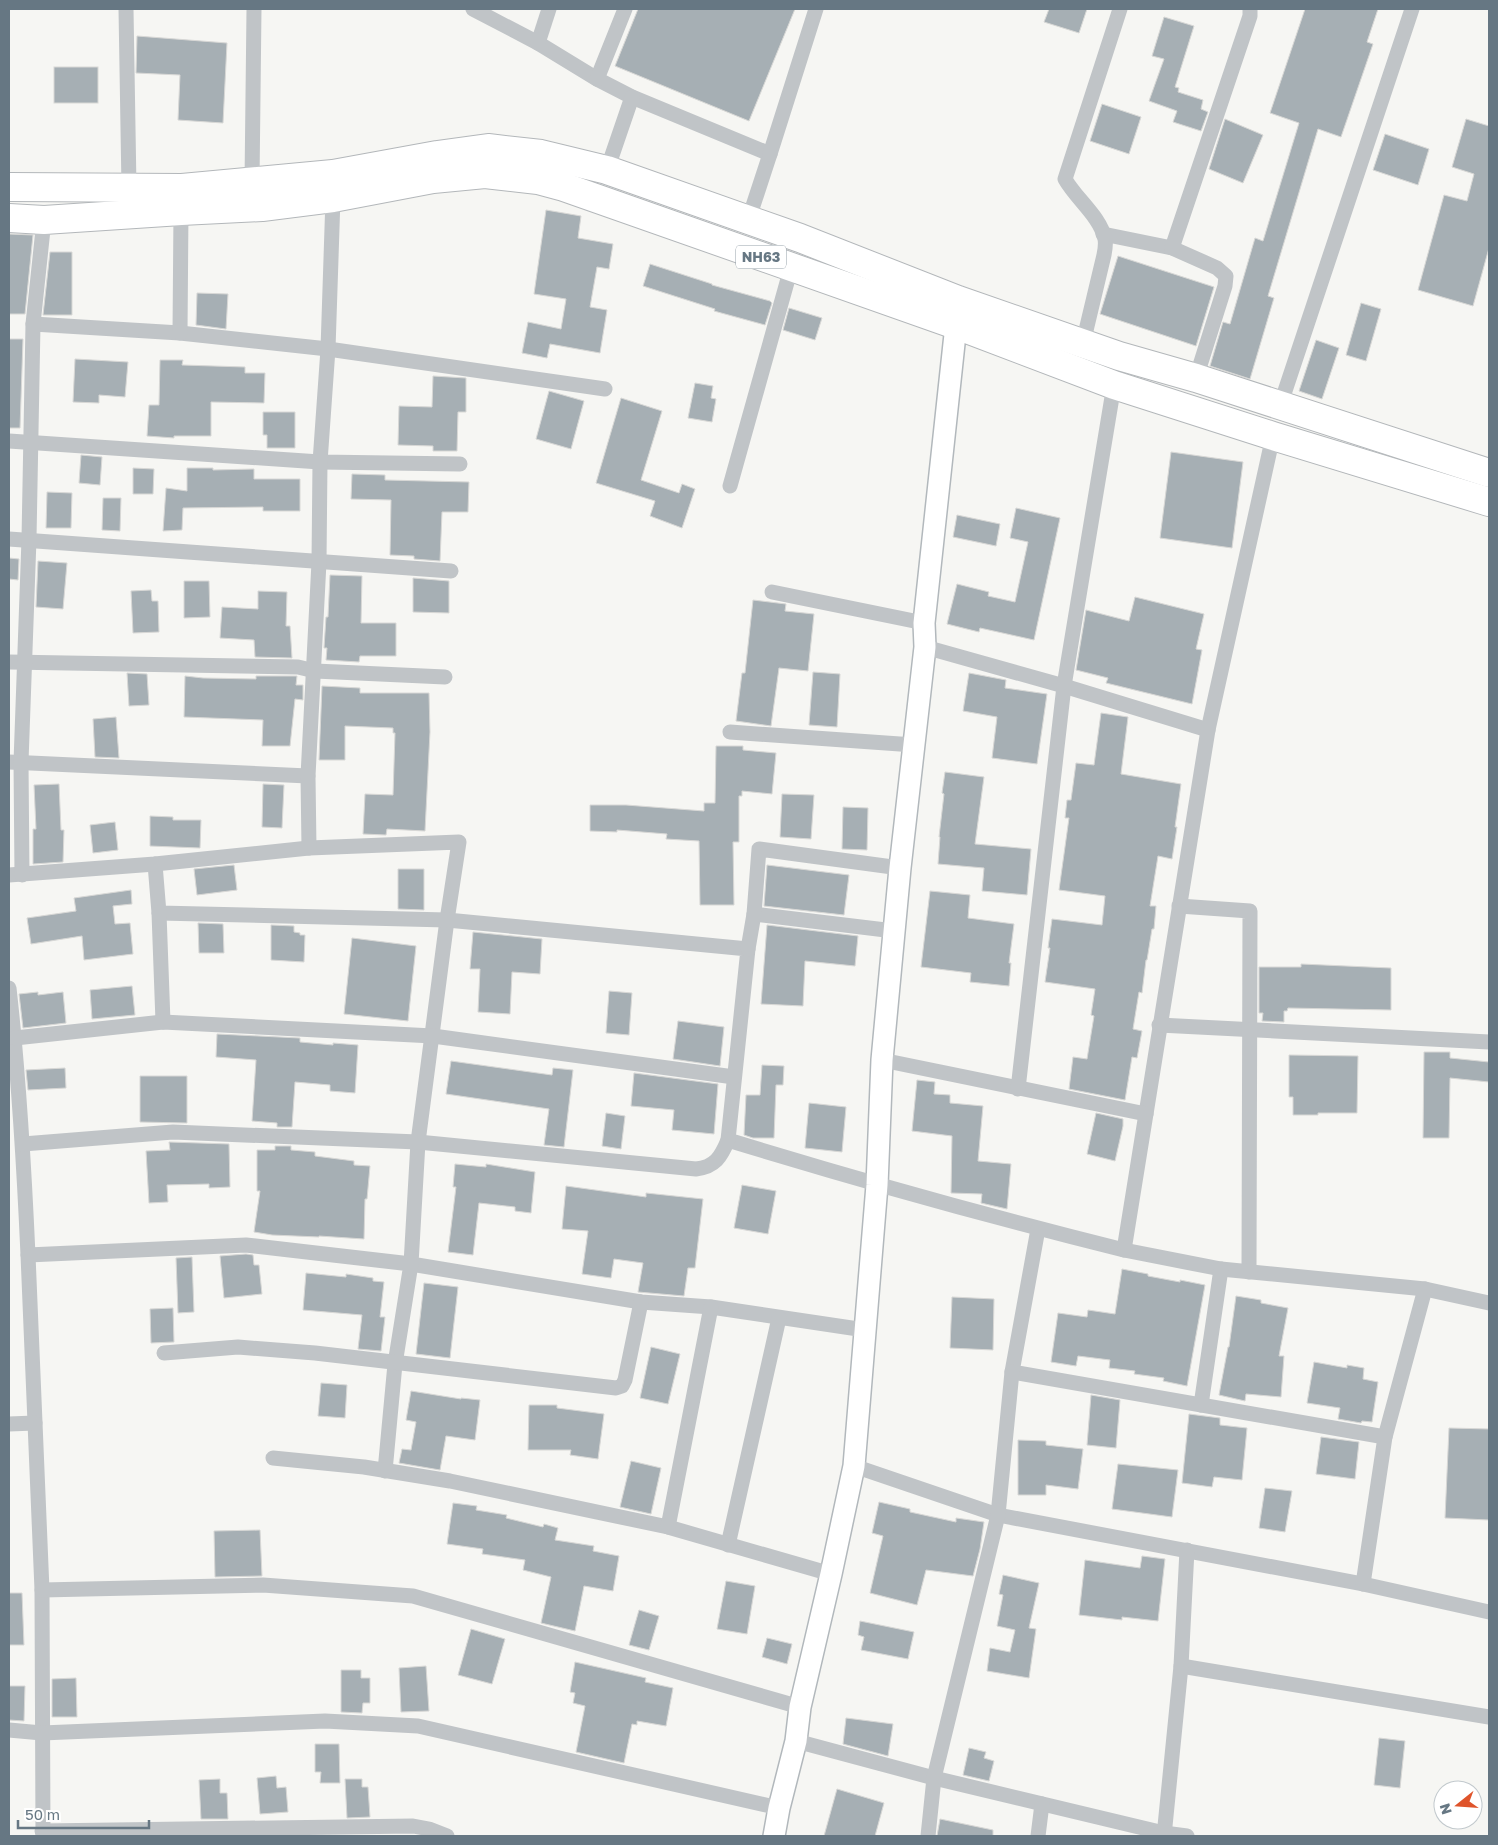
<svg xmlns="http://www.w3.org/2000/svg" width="1498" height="1845" viewBox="0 0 1498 1845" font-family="'Golos Text',sans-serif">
<rect width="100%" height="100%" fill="#f6f6f3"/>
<g fill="#a6afb4" stroke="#d8d8d6">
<polygon points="638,9 795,9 749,121 615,66"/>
<polygon points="1049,9 1087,9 1079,33 1044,22"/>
<polygon points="1305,9 1378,9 1367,42 1373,44 1341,137 1318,129 1268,296 1274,298 1250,379 1210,366 1223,322 1230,324 1255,238 1263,241 1299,123 1270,113"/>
<polygon points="1164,17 1194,26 1175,87 1179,88 1178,92 1203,100 1201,109 1208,112 1201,131 1173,122 1177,111 1149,101 1164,59 1152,56"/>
<polygon points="137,36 227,43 223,123 178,120 180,75 136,73"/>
<rect x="54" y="67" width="44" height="36"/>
<polygon points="1102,104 1141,117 1129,154 1090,141"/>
<polygon points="1225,119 1263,135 1243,183 1209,169"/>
<polygon points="1466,119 1489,126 1489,248 1473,306 1418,290 1444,195 1467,201 1474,174 1452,167"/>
<polygon points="1385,134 1429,149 1418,185 1373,170"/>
<polygon points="546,210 581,216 578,238 613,244 609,269 597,267 590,307 607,310 600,353 550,344 547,358 522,353 528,322 561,329 566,299 534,294"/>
<polygon points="9,234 33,235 25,314 9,314"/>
<polygon points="50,252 72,252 72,315 43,315"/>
<polygon points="1118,256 1214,287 1196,346 1100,314"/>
<polygon points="650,264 712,284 712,285 770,301 772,303 765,325 714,311 715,309 643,286"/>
<polygon points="197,293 228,294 226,329 196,325"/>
<polygon points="1361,303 1381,309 1366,361 1346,355"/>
<polygon points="789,308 822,318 815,340 783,330"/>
<polygon points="9,339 23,339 20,428 9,428"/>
<polygon points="1316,340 1339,348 1322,399 1299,391"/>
<polygon points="75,359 128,362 125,397 99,395 99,403 73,402"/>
<polygon points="160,360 183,360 182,365 245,367 245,373 265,373 264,403 211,402 211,436 174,436 174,438 147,436 149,405 159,405"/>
<polygon points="433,376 466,378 466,412 458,412 457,451 433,451 433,446 398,445 399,406 432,407"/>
<polygon points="695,383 713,386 711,398 716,399 712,422 688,418"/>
<polygon points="549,391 584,401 571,449 536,439"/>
<polygon points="621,398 662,411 641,480 679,493 682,484 695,489 682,528 650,516 655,501 596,483"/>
<polygon points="263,412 295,412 295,448 267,448 267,435 263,435"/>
<polygon points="1171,452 1243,462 1232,548 1160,538"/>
<polygon points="81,455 102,457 100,485 79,483"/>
<polygon points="133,468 154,469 153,494 133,494"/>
<polygon points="187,468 213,468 213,470 254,469 254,479 300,479 300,511 263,511 263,507 183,508 182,530 163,531 166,488 187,491"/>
<polygon points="352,474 385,475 385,480 469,482 468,512 442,512 440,561 414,559 414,556 390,555 391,500 351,499"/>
<polygon points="47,492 72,493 71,528 46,528"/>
<polygon points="103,498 121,498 120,531 102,530"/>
<polygon points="1016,508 1060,518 1034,640 980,628 979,632 947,624 957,584 989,592 988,596 1015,602 1028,542 1010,538"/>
<polygon points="957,515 1000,524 996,546 953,537"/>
<polygon points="9,558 19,559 18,580 9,579"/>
<polygon points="38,561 67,563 63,609 36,607"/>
<polygon points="330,575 362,576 361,623 396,623 396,656 360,656 359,662 326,660 327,648 324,648 326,617 328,617"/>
<polygon points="413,578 449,581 449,613 413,612"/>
<polygon points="184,581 209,581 210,617 184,618"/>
<polygon points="151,590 152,601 158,601 159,632 133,633 131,591"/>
<polygon points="258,591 287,592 286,626 290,626 292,658 255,657 254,640 220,638 222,607 258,609"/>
<polygon points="1135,597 1204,614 1196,649 1202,650 1192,704 1106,683 1108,678 1076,670 1086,610 1129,621"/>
<polygon points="753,600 786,604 785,611 814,614 808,671 779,668 771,726 736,721 742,673 745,673"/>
<polygon points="813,672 840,674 837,727 809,725"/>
<polygon points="127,673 147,674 149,705 129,706"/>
<polygon points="969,673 1006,680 1005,688 1047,694 1037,764 992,758 997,717 963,711"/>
<polygon points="185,676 203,678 256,679 256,676 297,676 296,685 303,685 303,700 295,699 290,746 262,746 263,720 184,717"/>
<polygon points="322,686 360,688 360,693 429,693 430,732 425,831 387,829 386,835 363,834 365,794 393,795 395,733 393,733 393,728 345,726 345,760 319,760"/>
<polygon points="1101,713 1128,717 1121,774 1181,784 1175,827 1177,827 1172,859 1158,856 1150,906 1156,906 1154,929 1152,929 1147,960 1146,960 1142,993 1139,992 1133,1029 1142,1031 1137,1058 1132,1057 1125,1100 1069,1089 1073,1057 1087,1059 1094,1016 1091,1015 1095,989 1045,982 1050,948 1048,948 1052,919 1102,925 1105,896 1059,890 1069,818 1065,818 1067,800 1071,800 1076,763 1094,765"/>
<polygon points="116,717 119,758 95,757 93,719"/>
<polygon points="716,746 743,746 743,750 776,753 772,794 742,791 742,796 739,796 739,842 733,842 734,905 700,905 699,841 666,839 667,834 617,830 617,832 590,831 590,805 626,805 704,811 704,803 715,803"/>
<polygon points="945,772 984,777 975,844 1031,849 1027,895 982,891 984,868 938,864 940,837 939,837 944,794 942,793"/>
<polygon points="59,784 61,830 64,830 63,862 33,864 33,829 36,829 34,785"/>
<polygon points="263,784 284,785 282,828 262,827"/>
<polygon points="782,794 814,795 811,839 780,837"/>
<polygon points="843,807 868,808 867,850 842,849"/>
<polygon points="150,816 173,817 173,820 201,820 200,848 150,846"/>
<polygon points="115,822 118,850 93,853 90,825"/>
<polygon points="234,865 237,890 197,895 194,869"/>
<polygon points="767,865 849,875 844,915 764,906"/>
<polygon points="398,869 424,869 424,910 398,909"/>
<polygon points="131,890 132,904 113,906 115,924 130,923 133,954 84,960 82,936 31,944 27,918 76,911 74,898"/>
<polygon points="930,891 970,895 968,918 1014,924 1009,963 1011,963 1009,986 970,982 971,973 921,967"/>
<polygon points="198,923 223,924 224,953 199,953"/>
<polygon points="271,925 294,926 294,932 300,933 300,935 305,935 304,962 271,960"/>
<polygon points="767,925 858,936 855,966 805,961 803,1006 761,1004"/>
<polygon points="473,932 542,939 540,974 512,972 510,1014 478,1012 480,969 470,969"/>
<polygon points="352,938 416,946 408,1021 344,1014"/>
<polygon points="1301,964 1391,968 1391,1010 1288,1008 1287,1011 1284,1011 1284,1022 1262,1021 1263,1013 1259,1013 1259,967 1301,967"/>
<polygon points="132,986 135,1015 92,1019 90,990"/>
<polygon points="609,991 632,993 629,1035 606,1033"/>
<polygon points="38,992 38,995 63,992 66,1023 23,1028 19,994"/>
<polygon points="678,1021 724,1027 720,1066 673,1059"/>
<polygon points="217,1034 300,1038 300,1042 333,1045 333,1043 358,1045 355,1093 330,1091 330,1085 295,1082 292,1127 277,1127 277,1123 252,1121 256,1060 216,1057"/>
<polygon points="1424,1052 1450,1052 1450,1058 1489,1062 1489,1082 1450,1078 1449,1138 1423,1138"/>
<polygon points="1289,1055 1358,1056 1357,1113 1318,1113 1318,1115 1293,1115 1293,1097 1289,1097"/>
<polygon points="451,1061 552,1075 553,1068 573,1070 564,1147 544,1145 549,1109 446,1094"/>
<polygon points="762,1065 784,1066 783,1085 776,1085 774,1138 753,1138 744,1135 746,1095 760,1095"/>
<polygon points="65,1068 66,1088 28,1090 26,1070"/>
<polygon points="634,1073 718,1084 714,1134 672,1130 674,1110 631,1106"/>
<polygon points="140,1076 187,1076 187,1123 140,1122"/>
<polygon points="917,1080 935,1082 934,1094 950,1095 950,1103 983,1106 978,1161 1011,1164 1007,1209 981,1203 982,1194 951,1193 952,1136 912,1131"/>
<polygon points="809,1103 846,1107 842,1152 805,1148"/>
<polygon points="606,1113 625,1116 621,1149 602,1146"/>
<polygon points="1096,1113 1123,1119 1123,1126 1115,1161 1087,1154"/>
<polygon points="169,1142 229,1144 230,1187 209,1188 209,1184 167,1185 168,1202 149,1203 146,1151 170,1150"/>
<polygon points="275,1146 291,1146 291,1150 315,1152 315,1156 354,1161 354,1165 370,1166 367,1199 365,1199 364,1239 319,1236 319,1237 272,1235 254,1232 260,1191 257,1191 257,1150 275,1150"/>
<polygon points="455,1164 486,1167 486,1164 535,1172 531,1213 515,1211 515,1207 479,1203 473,1255 448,1252 456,1187 453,1187"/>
<polygon points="742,1185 776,1191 768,1234 734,1228"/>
<polygon points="566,1186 646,1197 646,1193 703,1199 695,1268 688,1268 684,1296 638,1292 643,1263 614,1259 611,1278 582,1274 588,1231 562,1229"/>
<polygon points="246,1254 253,1255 254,1265 259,1265 262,1294 224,1298 220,1256"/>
<polygon points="192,1257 194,1312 178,1313 176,1258"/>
<polygon points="1122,1269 1148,1274 1148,1276 1180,1282 1180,1280 1205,1285 1187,1386 1163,1381 1164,1378 1134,1374 1135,1371 1109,1368 1110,1360 1078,1356 1076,1366 1051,1362 1058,1313 1087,1317 1088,1310 1115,1314"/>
<polygon points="306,1273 346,1277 346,1274 373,1278 373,1281 384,1282 380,1317 385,1317 381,1351 358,1349 362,1315 303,1310"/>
<polygon points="424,1283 458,1287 450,1358 416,1354"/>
<polygon points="1236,1296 1261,1300 1261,1303 1288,1308 1279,1356 1284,1356 1281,1397 1246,1394 1245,1401 1219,1395 1228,1347 1229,1347"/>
<polygon points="952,1297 994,1299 993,1350 950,1348"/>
<polygon points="173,1308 174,1342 151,1343 150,1309"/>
<polygon points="651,1347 680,1354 668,1404 640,1398"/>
<polygon points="1314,1362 1347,1368 1347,1365 1364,1368 1363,1379 1378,1382 1372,1422 1362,1421 1361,1423 1338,1419 1340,1408 1307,1403"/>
<polygon points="321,1383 347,1385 345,1418 318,1416"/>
<polygon points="411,1391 461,1399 461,1398 480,1400 475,1440 446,1436 440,1470 399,1463 402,1449 411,1450 416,1422 406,1420"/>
<polygon points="1091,1395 1120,1400 1116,1448 1087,1445"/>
<polygon points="529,1405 557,1405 557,1408 604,1414 598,1459 570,1455 571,1450 528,1450"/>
<polygon points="1189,1414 1220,1418 1220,1425 1247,1428 1242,1480 1214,1477 1212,1487 1182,1483"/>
<polygon points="1449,1428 1489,1429 1489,1520 1445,1518"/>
<polygon points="1321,1437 1359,1442 1355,1479 1316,1474"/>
<polygon points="1018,1440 1046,1441 1046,1445 1083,1449 1078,1489 1046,1485 1046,1495 1018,1495"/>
<polygon points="631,1461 661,1468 651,1514 620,1507"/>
<polygon points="1118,1464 1178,1470 1172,1517 1112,1509"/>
<polygon points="1265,1488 1292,1491 1285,1532 1259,1528"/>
<polygon points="879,1502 910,1509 910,1512 956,1522 956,1518 984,1522 980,1549 973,1576 926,1570 917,1605 870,1593 883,1536 872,1533"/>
<polygon points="453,1503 477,1506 476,1510 507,1515 506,1518 543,1527 544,1524 558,1528 555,1540 594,1546 593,1551 619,1556 613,1591 584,1586 575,1631 541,1623 551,1577 523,1570 525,1560 482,1554 483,1549 447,1544"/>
<polygon points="260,1530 262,1576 215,1577 214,1531"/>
<polygon points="1142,1556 1165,1559 1158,1621 1122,1617 1122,1620 1079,1615 1085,1560 1140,1568"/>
<polygon points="1003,1575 1039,1583 1029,1628 1036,1629 1029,1678 987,1671 990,1648 1010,1652 1015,1630 997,1626 1003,1595 999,1594"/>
<polygon points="726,1581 755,1586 747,1634 717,1629"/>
<polygon points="9,1593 22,1593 24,1645 9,1645"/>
<polygon points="639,1610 659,1616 649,1650 629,1645"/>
<polygon points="860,1621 914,1632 908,1659 861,1650 864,1637 858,1635"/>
<polygon points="471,1629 505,1639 492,1684 458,1675"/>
<polygon points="767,1638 792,1644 787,1664 762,1657"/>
<polygon points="575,1662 646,1678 645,1682 673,1688 666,1726 637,1721 637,1725 632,1724 624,1763 576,1752 585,1706 573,1703 575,1693 570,1692"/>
<polygon points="426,1666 429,1711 401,1712 399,1668"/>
<polygon points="341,1670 361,1670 361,1678 370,1678 370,1703 363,1703 362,1713 341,1712"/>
<polygon points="76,1678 77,1717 52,1717 52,1679"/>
<polygon points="9,1686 25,1686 24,1721 9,1720"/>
<polygon points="846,1718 893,1724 888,1756 843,1744"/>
<polygon points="1379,1738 1405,1741 1400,1788 1374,1785"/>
<polygon points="315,1744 339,1744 340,1783 320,1783 321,1772 315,1772"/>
<polygon points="969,1748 986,1752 984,1758 994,1761 989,1781 963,1775"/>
<polygon points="276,1776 277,1788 286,1787 288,1812 260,1814 257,1778"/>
<polygon points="220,1779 220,1793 227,1793 228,1819 201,1819 199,1780"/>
<polygon points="345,1779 362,1779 362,1787 368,1787 370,1817 347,1818"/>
<polygon points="837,1789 884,1803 875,1836 824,1836"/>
<polygon points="940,1819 993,1830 993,1836 937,1836"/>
</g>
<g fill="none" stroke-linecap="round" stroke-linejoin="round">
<defs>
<polyline id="secondary" points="774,1836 779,1808 796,1741 800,1707 831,1574 854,1466 877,1185 882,1060 900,868 925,647 924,623 956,325"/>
<g id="highway">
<polyline points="9,187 182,188 333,174 437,155 488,148 541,154 607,170 800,238 958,300 1119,356 1196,378 1489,473"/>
<polyline points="9,218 44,220 181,211 262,207 333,198 433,179 485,174 538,180 564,187 956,325 1114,385 1273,436 1489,502"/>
</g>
</defs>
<use href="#secondary" stroke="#b2b8bc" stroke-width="24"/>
<use href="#highway" stroke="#b3b7ba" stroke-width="30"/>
<g stroke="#c0c4c7" stroke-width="15">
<polyline points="126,9 129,188"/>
<polyline points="473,9 538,43 597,79 632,97 770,154 748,221"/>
<polyline points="538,43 549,9"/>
<polyline points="597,79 625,9"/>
<polyline points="770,154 816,9"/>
<polyline points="607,170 632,97"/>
<polyline points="252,182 254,9"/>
<polyline points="1103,234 1172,248 1217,268 1226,276 1225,286 1196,378"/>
<polyline points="1172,248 1250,16 1250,9"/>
<polyline points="33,324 180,333 328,349 605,389"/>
<polyline points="180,333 181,211"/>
<path d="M1083,343L1104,255C1105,250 1106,244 1105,239C1100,216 1076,199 1065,179L1120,9"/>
<polyline points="1280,406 1412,9"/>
<polyline points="9,441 320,462 460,464"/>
<polyline points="730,486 791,268"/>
<polyline points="9,539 451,571"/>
<polyline points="772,592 924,623"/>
<polyline points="925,647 1064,686 1208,730"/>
<polyline points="9,662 298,667 315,671 445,677"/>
<polyline points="730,732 914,745"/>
<polyline points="9,762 308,776"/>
<polyline points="309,848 459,842 447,920 418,1142 411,1264 641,1302 711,1307 865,1330"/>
<path d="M155,864L159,913L447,920L748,949L728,1140C859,1180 991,1217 1124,1250L1208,730L1273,436"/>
<polyline points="9,875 155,864 309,848 308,776 319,562 320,462 328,349 333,198"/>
<polyline points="22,875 21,762 29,539 33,324 44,220"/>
<polyline points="1179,906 1250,911 1249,1272"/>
<polyline points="159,913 163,1022"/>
<polyline points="754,914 894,931"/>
<polyline points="748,949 754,914 759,849 900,868"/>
<path d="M9,988C19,1077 24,1166 28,1255L246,1245L411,1264L395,1364L385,1471"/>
<polyline points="1159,1025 1489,1042"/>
<polyline points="15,1038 163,1022 433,1036 734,1077"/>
<polyline points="882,1060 1146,1114"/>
<polyline points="1018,1089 1064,686 1114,385"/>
<path d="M23,1144L173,1132L418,1142L696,1169C715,1167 721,1157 728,1140"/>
<polyline points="1038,1229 1012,1372 1385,1437"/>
<polyline points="1124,1250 1221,1269 1425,1289 1489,1303"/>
<polyline points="28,1255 42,1590 43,1836"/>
<polyline points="164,1353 238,1347 315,1353 616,1388 622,1386 625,1380 641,1302"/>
<polyline points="1201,1405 1221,1269"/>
<polyline points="9,1424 35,1423"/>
<polyline points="273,1458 364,1467 450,1481 668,1527 831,1574"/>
<polyline points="854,1466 998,1515 1363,1584 1489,1612"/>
<polyline points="668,1527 711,1307"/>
<polyline points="728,1545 779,1318"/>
<polyline points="1363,1584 1385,1437 1425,1289"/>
<polyline points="42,1590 263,1585 413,1596 800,1707"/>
<polyline points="1181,1666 1489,1717"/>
<polyline points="9,1730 42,1733 325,1721 418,1726 779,1808"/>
<polyline points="796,1741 934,1778 1164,1833 1187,1836"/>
<polyline points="42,1831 413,1826 429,1829 447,1836"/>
<polyline points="928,1836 934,1778 998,1515 1012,1372"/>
<polyline points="1038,1836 1042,1804"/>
<polyline points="1164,1836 1181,1666 1187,1550"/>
</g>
<use href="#secondary" stroke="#fff" stroke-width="21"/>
<use href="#highway" stroke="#fff" stroke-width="28"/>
</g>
<g text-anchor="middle" stroke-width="5" stroke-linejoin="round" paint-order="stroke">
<rect fill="#fff" stroke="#94a0a8" stroke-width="1" x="736" y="245.5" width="50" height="23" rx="4"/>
<g font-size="14" font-weight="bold" fill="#667783">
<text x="761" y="262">NH63</text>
</g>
</g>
<rect width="1498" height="1845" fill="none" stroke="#667783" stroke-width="20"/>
<g transform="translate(1458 1805) rotate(253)"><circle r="24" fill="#ffffff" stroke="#c2c9cd"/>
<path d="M0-4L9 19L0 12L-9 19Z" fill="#df542b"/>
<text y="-8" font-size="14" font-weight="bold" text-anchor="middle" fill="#667783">N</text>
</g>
<path d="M18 1820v8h131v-8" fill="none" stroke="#667783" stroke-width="2.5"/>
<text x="25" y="1820" font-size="15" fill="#667783" stroke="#ffffff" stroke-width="4" paint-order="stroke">50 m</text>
</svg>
